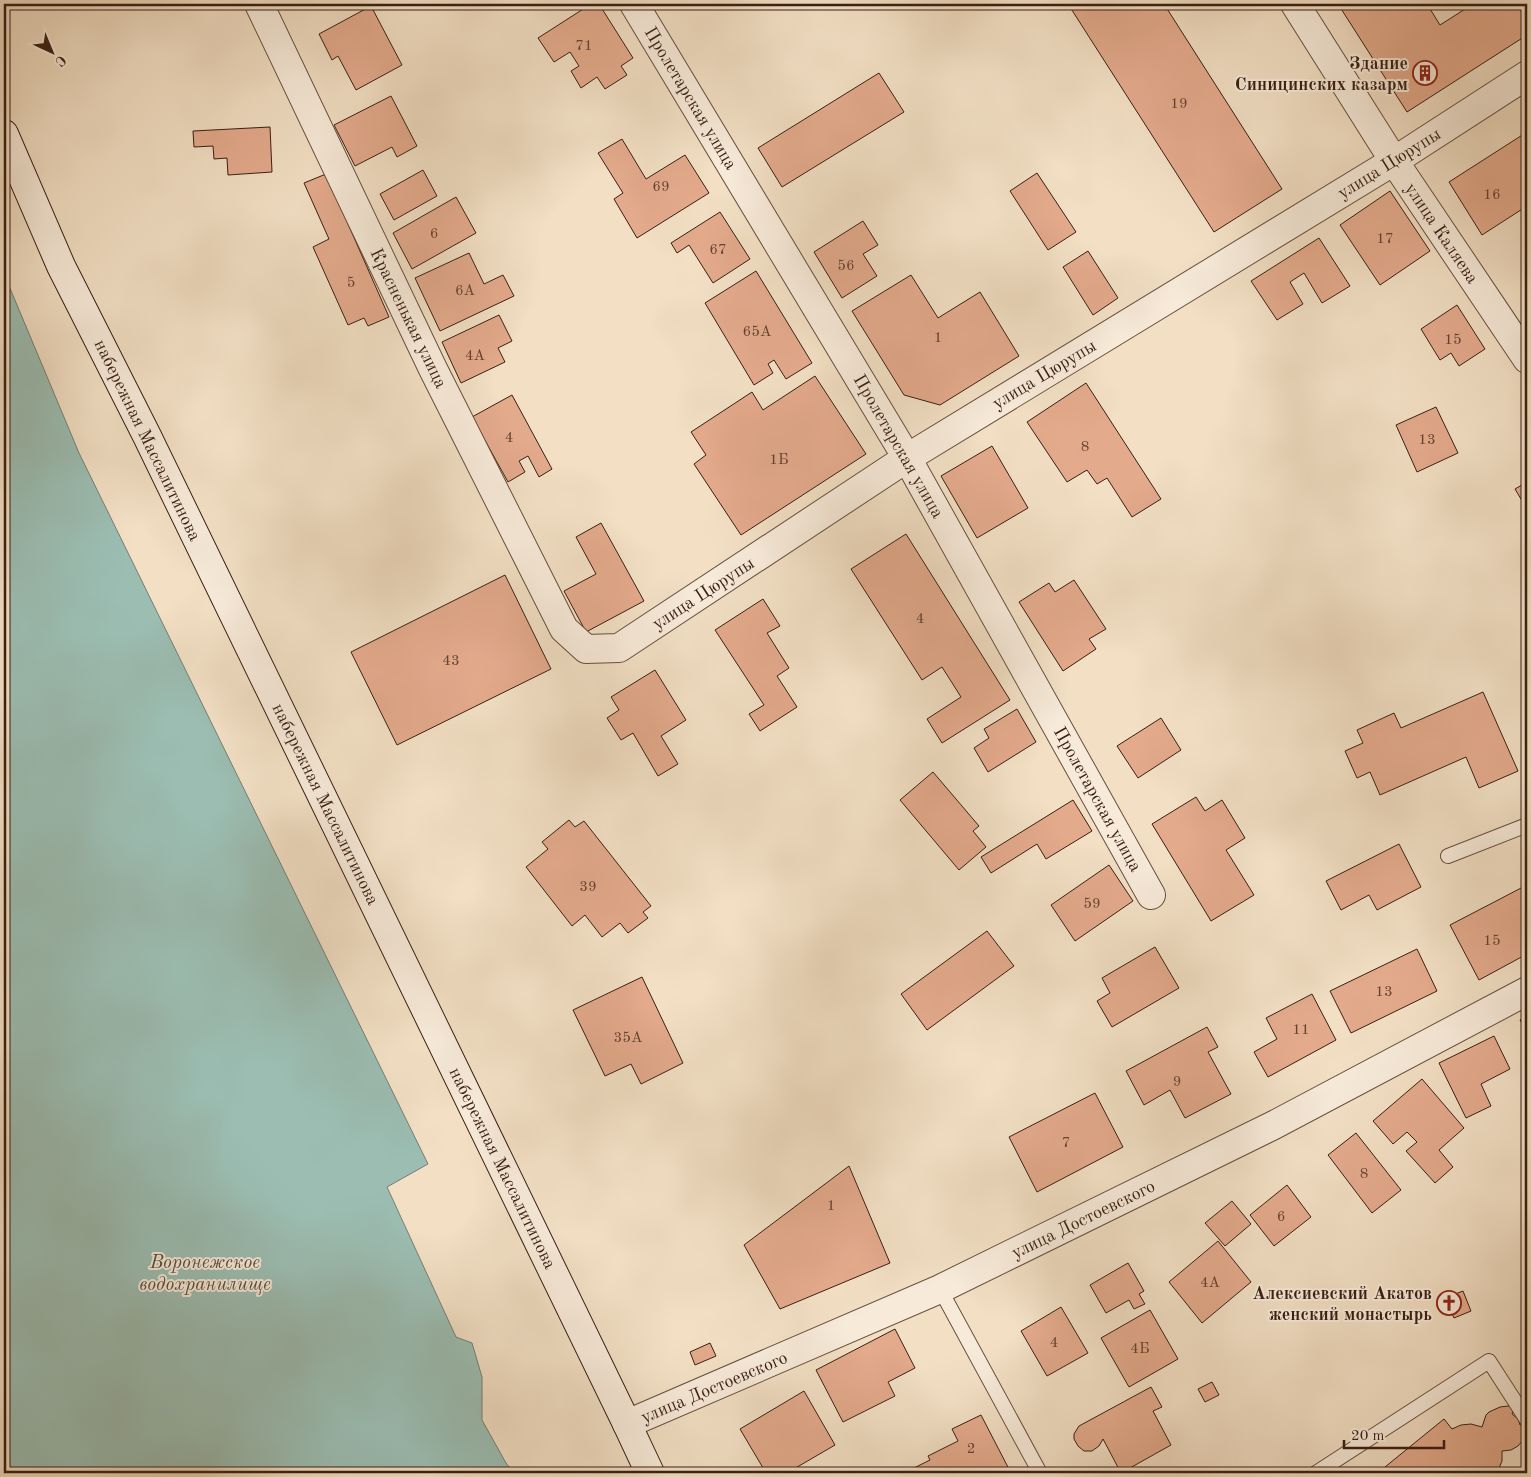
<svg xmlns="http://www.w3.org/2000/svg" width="1531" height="1477" viewBox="0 0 1531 1477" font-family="'Old Standard TT',serif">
<rect width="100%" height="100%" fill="#f2dfc4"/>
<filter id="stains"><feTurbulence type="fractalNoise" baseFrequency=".004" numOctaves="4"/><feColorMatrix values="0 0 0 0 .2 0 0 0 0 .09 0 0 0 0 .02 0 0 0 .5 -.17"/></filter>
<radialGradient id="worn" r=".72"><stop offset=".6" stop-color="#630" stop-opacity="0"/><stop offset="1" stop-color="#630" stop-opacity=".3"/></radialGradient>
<polygon fill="#9bbdb2" stroke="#747e72" points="4,274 79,453 428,1164 387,1187 456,1337 472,1343 482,1377 482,1420 506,1463 514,1473 4,1473"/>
<g fill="#e3aa8c" stroke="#391f13">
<polygon points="591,4 599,4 633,58 621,66 627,75 605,89 597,77 581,88 571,71 579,66 570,52 554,62 538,38"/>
<polygon points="1068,4 1164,4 1282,189 1214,232"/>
<polygon points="1338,4 1427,4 1440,25 1473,4 1527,4 1527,35 1407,112"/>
<polygon points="371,6 402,65 356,90 338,56 332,60 319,34"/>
<polygon points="879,73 904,112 782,187 758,148"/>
<polygon points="391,96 417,146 397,157 392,147 355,166 334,125"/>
<polygon points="270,127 272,172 228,175 227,158 214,159 213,146 194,147 193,131"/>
<polygon points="1527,132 1527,206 1482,235 1449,182"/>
<polygon points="622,139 646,179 685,155 709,193 637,238 614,199 623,193 598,153"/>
<polygon points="423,170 437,196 394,220 380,194"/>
<polygon points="1037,173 1076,232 1048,250 1010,191"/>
<polygon points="326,174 389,317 368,326 364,318 348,325 313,247 329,239 304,183"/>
<polygon points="1390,191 1430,251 1380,285 1340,225"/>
<polygon points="456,197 476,233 412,269 393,233"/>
<polygon points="720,212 750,259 713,283 689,245 677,253 671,243"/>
<polygon points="863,221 878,245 863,254 877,276 842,298 814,252"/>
<polygon points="1319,238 1350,286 1322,303 1304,273 1290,282 1303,304 1277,320 1251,281"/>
<polygon points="1088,251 1118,298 1093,315 1063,267"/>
<polygon points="469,253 484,284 503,275 514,296 440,331 415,278"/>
<polygon points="756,271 812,363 786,379 774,360 768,364 773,373 754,385 705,303"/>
<polygon points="911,275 938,318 980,292 1019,356 940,405 904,395 852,311"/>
<polygon points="1457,305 1485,349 1459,366 1451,353 1440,360 1421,329"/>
<polygon points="499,315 512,341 498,348 505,362 461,383 442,342"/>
<polygon points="815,376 866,454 741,535 694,464 706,455 691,432 752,392 763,410"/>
<polygon points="1086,383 1161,499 1132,517 1107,478 1097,484 1087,470 1067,482 1027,422"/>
<polygon points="512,395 552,469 539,477 528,456 519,461 525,472 508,482 472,417"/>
<polygon points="1436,407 1458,453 1417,472 1396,425"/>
<polygon points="992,446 1028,508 977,538 941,476"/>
<polygon points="1527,482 1527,509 1515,489"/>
<polygon points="601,523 644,601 586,632 564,591 596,574 576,537"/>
<polygon points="906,534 1010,700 942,743 927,719 961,697 942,667 922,680 851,569"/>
<polygon points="505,575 551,669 397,745 351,652"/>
<polygon points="1074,580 1106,629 1089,639 1096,649 1063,671 1019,602 1049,583 1055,592"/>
<polygon points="763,599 780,626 767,633 789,668 777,676 797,707 760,731 749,714 764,705 715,630"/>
<polygon points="655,670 686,720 661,736 678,764 658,776 633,733 621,740 607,718 619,710 611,697"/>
<polygon points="1483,692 1518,771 1479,788 1466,757 1380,795 1370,772 1357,778 1345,751 1363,743 1357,730 1394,713 1401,728"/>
<polygon points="1017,709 1036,742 988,772 974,748 989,738 984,729"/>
<polygon points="1161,718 1181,750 1138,778 1117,746"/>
<polygon points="933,772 979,826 973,831 986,847 959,870 900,800"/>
<polygon points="1196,797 1205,811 1222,800 1245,838 1226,850 1254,895 1211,921 1152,824"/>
<polygon points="1073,800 1092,831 1046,859 1037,844 991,873 981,857"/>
<polygon points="569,820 575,827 584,821 651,906 643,912 648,918 628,933 620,923 602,937 585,915 572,926 526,867 548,849 542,842"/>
<polygon points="1399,844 1421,887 1377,910 1369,895 1341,910 1326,881"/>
<polygon points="1109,865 1133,901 1075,941 1051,905"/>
<polygon points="1523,887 1527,895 1527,954 1479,980 1450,925"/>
<polygon points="987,931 1014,966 927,1030 901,994"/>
<polygon points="1155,947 1179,988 1112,1027 1097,1001 1110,993 1102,978"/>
<polygon points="1417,949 1437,991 1351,1033 1330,991"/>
<polygon points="642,977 683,1063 641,1084 631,1064 605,1076 573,1010"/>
<polygon points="1312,994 1336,1040 1268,1077 1254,1052 1277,1039 1266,1018"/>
<polygon points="1527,1016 1527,1032 1520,1020"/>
<polygon points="1207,1027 1218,1047 1208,1052 1231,1094 1185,1118 1170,1090 1144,1105 1126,1071"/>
<polygon points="1494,1036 1510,1069 1481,1084 1491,1106 1466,1118 1439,1063"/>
<polygon points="1422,1079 1464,1128 1439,1150 1453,1167 1435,1183 1406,1151 1417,1142 1407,1132 1393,1144 1373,1121"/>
<polygon points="1095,1093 1123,1147 1037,1192 1009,1137"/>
<polygon points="1356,1133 1401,1190 1372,1213 1328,1155"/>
<polygon points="849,1166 890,1263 780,1309 744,1245"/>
<polygon points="1287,1185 1311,1217 1274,1246 1250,1215"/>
<polygon points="1232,1201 1251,1224 1225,1246 1205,1223"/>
<polygon points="1218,1241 1251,1282 1202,1323 1169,1282"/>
<polygon points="1128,1263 1144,1291 1139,1294 1145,1304 1134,1309 1129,1300 1106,1313 1090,1285"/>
<polygon points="1463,1291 1471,1311 1454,1318 1445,1298"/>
<polygon points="1061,1307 1088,1353 1047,1376 1021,1331"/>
<polygon points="1150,1310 1178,1359 1129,1387 1101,1338"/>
<polygon points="895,1329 915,1368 888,1382 895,1396 843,1422 816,1370"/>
<polygon points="710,1343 716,1356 695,1365 690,1352"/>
<polygon points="1212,1382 1219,1395 1205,1402 1198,1389"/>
<polygon points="1151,1387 1162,1407 1153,1411 1171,1445 1121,1473 1103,1439 1099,1446 1092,1451 1084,1451 1078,1446 1074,1439 1074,1434 1079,1426"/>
<polygon points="804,1391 835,1445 787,1473 766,1473 740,1429"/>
<polygon points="1508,1406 1514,1408 1512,1414 1518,1419 1520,1425 1526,1426 1526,1433 1524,1439 1518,1446 1511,1450 1502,1451 1502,1461 1497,1473 1389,1473 1385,1467 1444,1419 1452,1429 1461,1425 1471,1424 1482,1427 1486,1415 1489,1412 1500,1407"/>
<polygon points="981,1415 1011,1473 904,1473 930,1460 928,1456 958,1441 952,1429"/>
</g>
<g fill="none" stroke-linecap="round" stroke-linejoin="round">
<defs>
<g id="lane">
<polyline points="1448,856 1527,825"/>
<polyline points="940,1289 1040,1473"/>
<polyline points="1316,1473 1489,1361 1527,1420"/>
</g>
<g id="street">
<polyline points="259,4 433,369 564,629 586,649 619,648 907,458 1394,161 1527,75"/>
<polyline points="634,4 907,458 1151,895"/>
<polyline points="1295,4 1394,161 1527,359"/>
<polyline points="627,1424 940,1289 1274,1125 1527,991"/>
</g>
<polyline id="secondary" points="4,134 61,266 147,436 627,1424 650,1473"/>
</defs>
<use href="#lane" stroke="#674f3f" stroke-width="16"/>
<use href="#street" stroke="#674f3f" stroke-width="30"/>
<use href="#secondary" stroke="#391f13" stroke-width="30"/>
<use href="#lane" stroke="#f7ead9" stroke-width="14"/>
<use href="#street" stroke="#f7ead9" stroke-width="28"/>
<use href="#secondary" stroke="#f7ead9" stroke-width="28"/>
</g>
<defs>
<symbol id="building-ring" viewBox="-11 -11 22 22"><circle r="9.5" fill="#f7ead9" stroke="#8f2418" stroke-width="1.5"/><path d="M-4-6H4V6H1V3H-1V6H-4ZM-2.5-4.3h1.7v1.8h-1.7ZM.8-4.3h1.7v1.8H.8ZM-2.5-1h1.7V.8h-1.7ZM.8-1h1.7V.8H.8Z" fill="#8f2418"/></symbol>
<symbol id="church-ring" viewBox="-11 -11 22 22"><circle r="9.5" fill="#f7ead9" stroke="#8f2418" stroke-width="1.5"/><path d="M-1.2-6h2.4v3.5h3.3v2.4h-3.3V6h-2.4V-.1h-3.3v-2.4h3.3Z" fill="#8f2418"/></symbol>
</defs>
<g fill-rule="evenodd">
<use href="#building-ring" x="1411" y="59" width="28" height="28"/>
<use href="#church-ring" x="1435" y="1289" width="28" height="28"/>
</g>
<g text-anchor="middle" stroke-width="4" stroke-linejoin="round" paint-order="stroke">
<g font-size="15" fill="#644231">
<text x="584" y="50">71</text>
<text x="1179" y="108">19</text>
<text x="661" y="191">69</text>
<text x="1492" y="199">16</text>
<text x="434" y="238">6</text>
<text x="1385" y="243">17</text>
<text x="718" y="254">67</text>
<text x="846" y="270">56</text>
<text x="351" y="287">5</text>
<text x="465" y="295">6А</text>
<text x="757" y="336">65А</text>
<text x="938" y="342">1</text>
<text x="1453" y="344">15</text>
<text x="475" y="360">4А</text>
<text x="509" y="442">4</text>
<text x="1427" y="444">13</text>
<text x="1085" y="451">8</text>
<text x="779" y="464">1Б</text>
<text x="920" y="623">4</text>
<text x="451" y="665">43</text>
<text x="588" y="891">39</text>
<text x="1092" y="908">59</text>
<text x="1492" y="945">15</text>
<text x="1384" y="996">13</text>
<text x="1301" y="1034">11</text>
<text x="628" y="1042">35А</text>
<text x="1177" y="1086">9</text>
<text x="1066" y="1147">7</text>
<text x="1364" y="1178">8</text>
<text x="831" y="1210">1</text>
<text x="1281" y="1221">6</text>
<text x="1210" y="1287">4А</text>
<text x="1054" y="1347">4</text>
<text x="1140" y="1353">4Б</text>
<text x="971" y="1453">2</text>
</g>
<g font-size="18" font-weight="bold" fill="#391f13" stroke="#f7ead9" text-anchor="end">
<text x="1408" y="69">Здание<tspan x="1408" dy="21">Синицинских казарм</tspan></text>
<text x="1432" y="1299">Алексиевский Акатов<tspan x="1432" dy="21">женский монастырь</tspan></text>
</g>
<g font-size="18" fill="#391f13" stroke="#f7ead9">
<text transform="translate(691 98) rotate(59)" y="6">Пролетарская улица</text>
<text transform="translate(1389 163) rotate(-32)" y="6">улица Цюрупы</text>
<text transform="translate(1442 233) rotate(56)" y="6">улица Каляева</text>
<text transform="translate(409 318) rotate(64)" y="6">Красненькая улица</text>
<text transform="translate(1044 374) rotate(-31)" y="6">улица Цюрупы</text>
<text transform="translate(148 440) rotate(64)" y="6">набережная Массалитинова</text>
<text transform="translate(899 446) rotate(60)" y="6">Пролетарская улица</text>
<text transform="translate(703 593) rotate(-33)" y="6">улица Цюрупы</text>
<text transform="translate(1098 799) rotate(61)" y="6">Пролетарская улица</text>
<text transform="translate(326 804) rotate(64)" y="6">набережная Массалитинова</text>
<text transform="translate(503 1168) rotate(64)" y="6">набережная Массалитинова</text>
<text transform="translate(1083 1219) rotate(-26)" y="6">улица Достоевского</text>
<text transform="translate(714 1387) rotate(-23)" y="6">улица Достоевского</text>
</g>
<g font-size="19" font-style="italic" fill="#564e43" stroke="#f7ead9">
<text x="205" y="1268">Воронежское<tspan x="205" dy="22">водохранилище</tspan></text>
</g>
</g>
<rect width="1531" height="1477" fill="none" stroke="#f2dfc4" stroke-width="20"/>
<rect x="5" y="5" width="1521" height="1467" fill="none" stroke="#391f13" stroke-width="2.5"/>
<rect x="10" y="10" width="1511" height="1457" fill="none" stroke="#391f13"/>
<g transform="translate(52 52) rotate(136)" stroke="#f7ead9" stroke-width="4" paint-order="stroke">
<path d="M0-4L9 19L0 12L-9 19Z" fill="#391f13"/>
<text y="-8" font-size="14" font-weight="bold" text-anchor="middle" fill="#391f13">С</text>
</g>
<path d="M1344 1440v8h100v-8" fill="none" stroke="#391f13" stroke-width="2.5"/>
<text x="1351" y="1440" font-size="15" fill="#391f13" stroke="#f7ead9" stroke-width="4" paint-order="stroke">20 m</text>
<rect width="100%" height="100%" filter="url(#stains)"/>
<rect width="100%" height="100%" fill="url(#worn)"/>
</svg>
